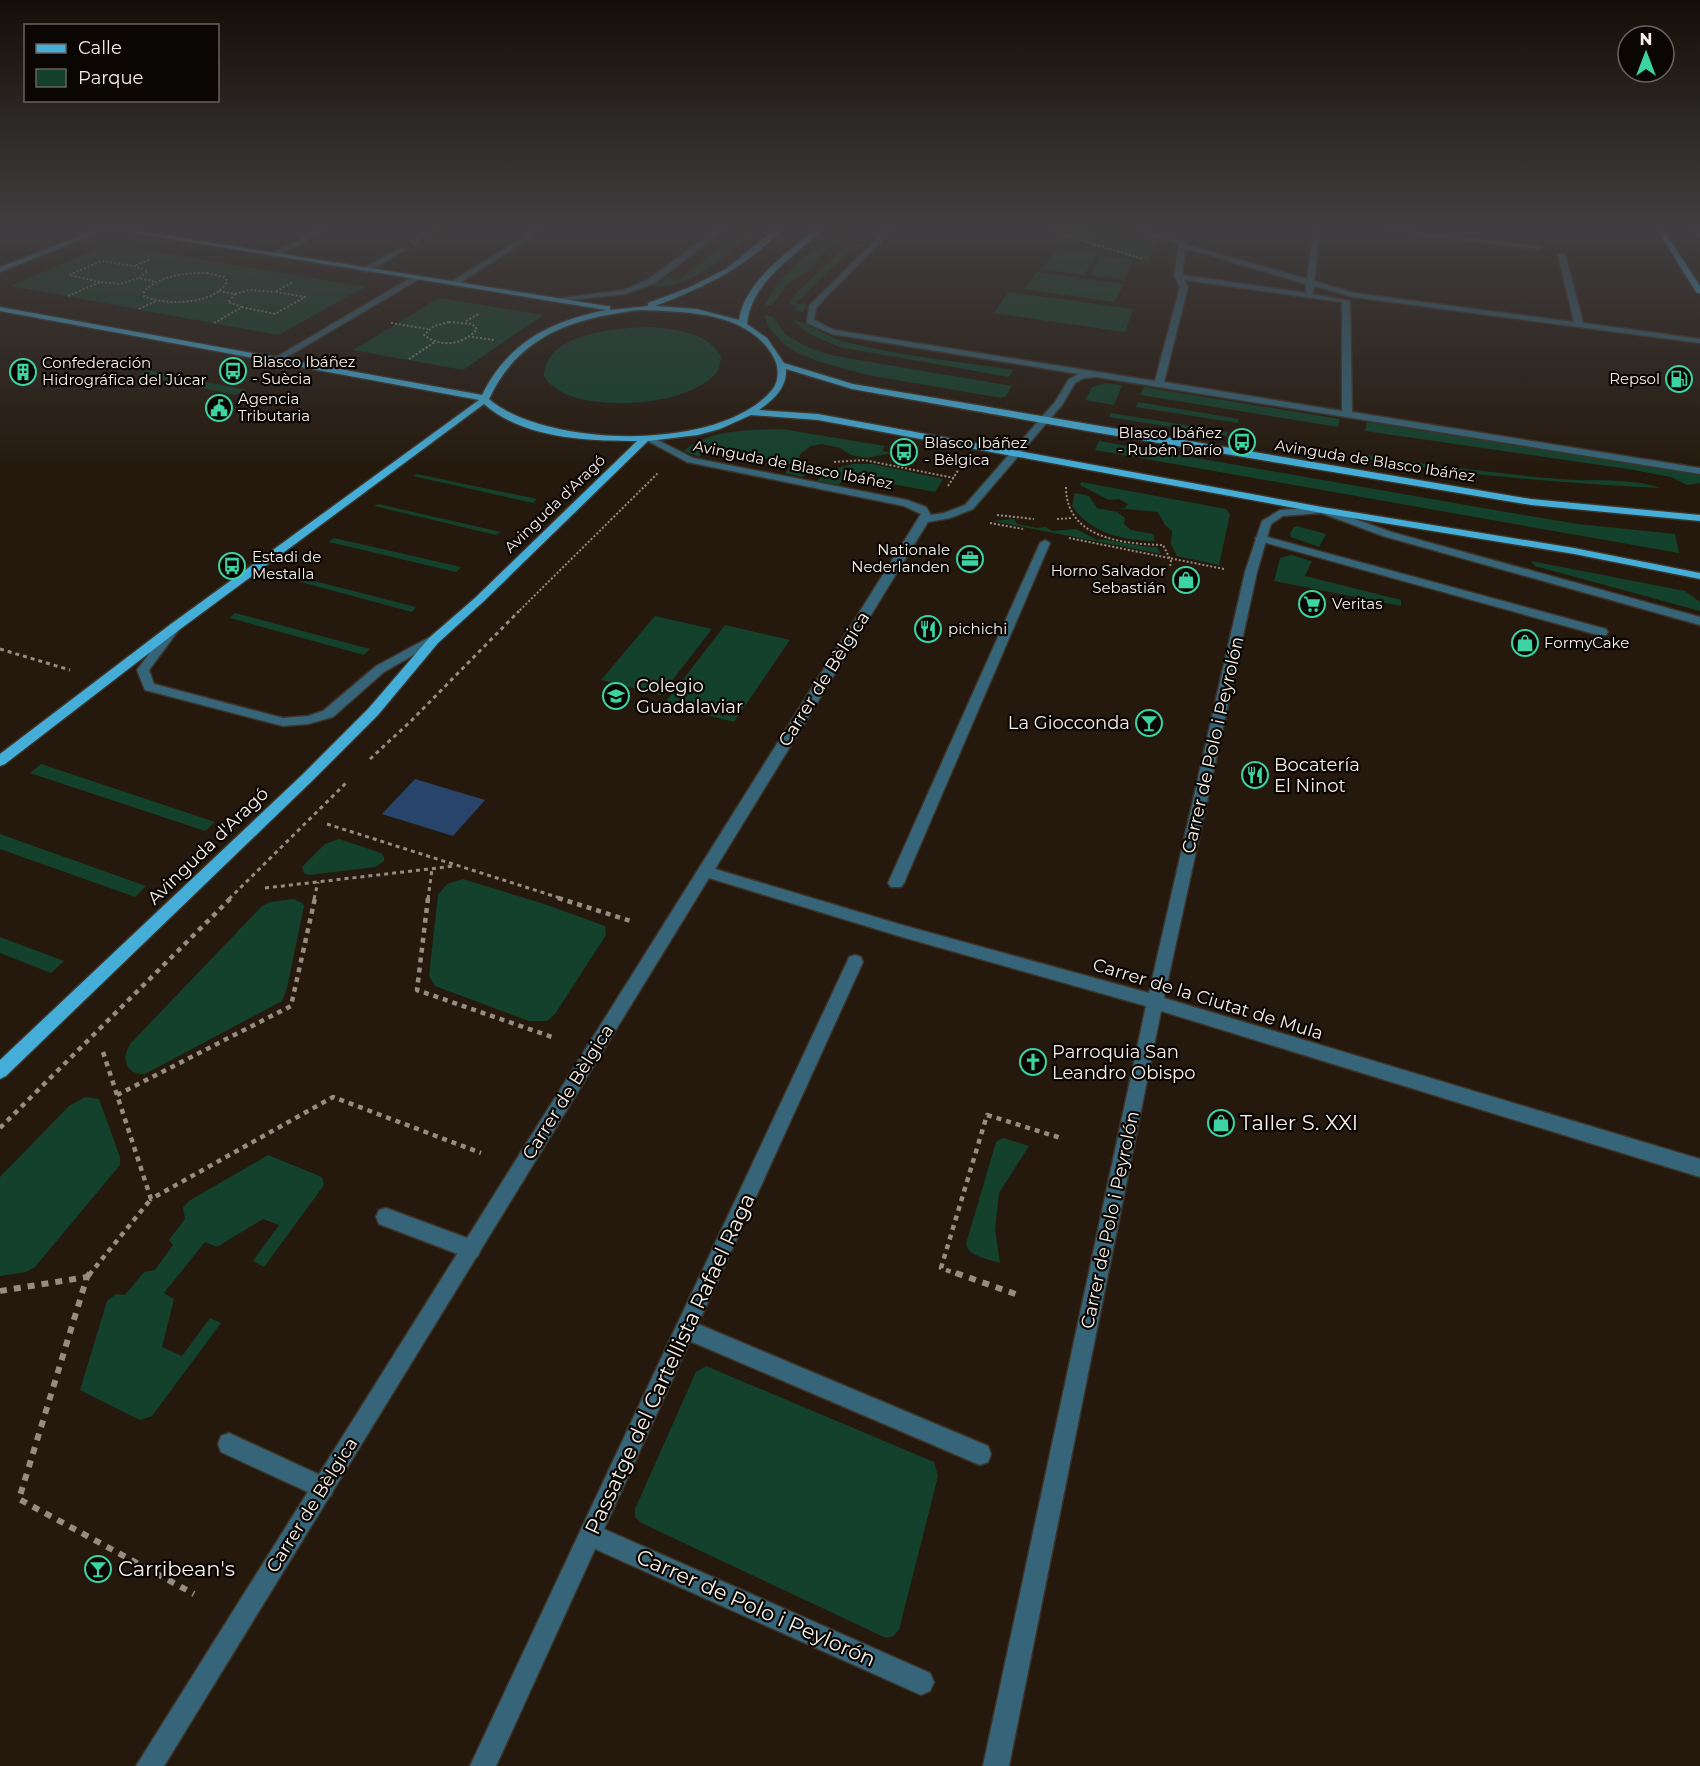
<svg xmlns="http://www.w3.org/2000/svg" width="1700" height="1766" viewBox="0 0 1700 1766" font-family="Montserrat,sans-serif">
<rect width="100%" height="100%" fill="#25190d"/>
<g fill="#14412c">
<path d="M749,226H761C734,248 690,292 653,286L667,276L677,281Z"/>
<polygon points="838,226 853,226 819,257 809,270 788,284 772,305 765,305 779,281"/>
<polygon points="1028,226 1107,226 1156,240 1149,262"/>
<polygon points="853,243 869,245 867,247 855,246 852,248 796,303 807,305 803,312 793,310 797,306 789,304 797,292 838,254"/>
<polygon points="109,244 365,287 278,335 11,286"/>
<polygon points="1057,248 1098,253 1084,275 1042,269"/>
<polygon points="1101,256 1134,260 1123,280 1090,275"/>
<polygon points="1037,272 1124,284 1114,302 1024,289"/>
<polygon points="1008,292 1133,309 1125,332 994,313"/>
<polygon points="439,298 543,315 463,370 353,350"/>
<polygon points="765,315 773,317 785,334 805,346 830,355 1012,386 1006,396 1001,398 868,375 820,362 798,353 784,344 769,328"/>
<path d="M791,319C810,323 826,337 845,342C898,356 959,361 1013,370L1009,377L839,347L808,333Z"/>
<path d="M651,327C678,330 706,332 721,356C720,360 720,366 718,370C695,407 584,414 553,386C549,384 546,379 544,376C546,332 617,328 651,327Z"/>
<polygon points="147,370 246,390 236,395 139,375"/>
<polygon points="1106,383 1122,385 1114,405 1085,400 1092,387"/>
<polygon points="1144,387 1340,419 1338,427 1140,395"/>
<polygon points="1138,402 1239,419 1238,423 1136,407"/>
<polygon points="1111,413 1228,432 1227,436 1109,417"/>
<polygon points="1367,422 1700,474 1700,483 1687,485 1671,477 1628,469 1365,431"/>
<path d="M782,429L885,446L882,451L892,453L867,458L851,455L840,448L822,444L811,446L801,453L799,458L812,467V471L802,477L785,473L791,464L708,448L699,457L684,451C709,429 750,430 782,429Z"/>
<polygon points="1099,441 1506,512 1578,524 1675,534 1679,553 1095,450"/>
<path d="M1361,454C1427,465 1493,473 1559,479C1591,482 1629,477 1660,488C1559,483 1461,475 1361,458Z"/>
<polygon points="853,464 873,464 943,479 935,492 846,475 839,485 817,481 829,470"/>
<polygon points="417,474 537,499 533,503 413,476"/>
<polygon points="1081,482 1226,509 1230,514 1219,565 1177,556 1171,544 1172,531 1165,525 1158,512 1116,508 1125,508 1128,504 1119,499 1109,500 1080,485"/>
<path d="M1075,493L1089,496L1097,508L1117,512L1125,518L1124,524L1131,530L1153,534L1155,541C1123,540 1091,534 1072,506Z"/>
<polygon points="378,504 501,532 496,535 374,506"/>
<path d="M1014,519L1017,524L1037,528L1046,527L1052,531L1076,529L1097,540C1104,537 1141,548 1157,547L1161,554L993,521Z"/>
<polygon points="1297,526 1326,534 1319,547 1291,537 1290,534 1294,527"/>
<polygon points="334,538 461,567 456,572 329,542"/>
<polygon points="1291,555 1312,561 1305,576 1401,600 1401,606 1274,581 1280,558"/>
<polygon points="1531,561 1685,591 1700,602 1700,611 1535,566"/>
<polygon points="287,574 416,607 412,612 282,577"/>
<polygon points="235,613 370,649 364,655 230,618"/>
<polygon points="655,616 712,629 661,695 601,680"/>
<polygon points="725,625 790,640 734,722 664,704"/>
<polygon points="41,764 215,822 205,831 30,773"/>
<polygon points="0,834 146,886 135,897 0,849"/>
<polygon points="339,839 381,853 384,857 384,861 375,867 309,875 304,873 302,867 325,844"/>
<polygon points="463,879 544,904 605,926 606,935 555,1014 547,1021 529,1021 435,986 429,976 438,895 447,884"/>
<path d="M294,899L302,903L304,906L287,988L282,1001L145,1074C126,1076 120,1057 131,1043L261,907L270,902Z"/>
<polygon points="0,937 64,961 51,973 0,953"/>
<polygon points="85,1097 99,1099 120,1157 120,1165 35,1267 26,1272 0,1276 0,1177 69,1106"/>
<path d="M1003,1138L1029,1146L999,1193L995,1230L1000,1263C989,1259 969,1257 966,1244L996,1142Z"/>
<polygon points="268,1155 322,1177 324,1185 264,1267 253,1261 279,1225 263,1219 217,1247 205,1242 164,1293 174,1299 162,1347 182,1356 210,1318 221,1323 152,1416 140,1420 80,1390 107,1301 116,1294 125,1295 144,1272 155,1270 173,1245 169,1240 185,1219 183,1207 189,1201"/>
<polygon points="706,1366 934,1462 938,1476 899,1630 893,1636 886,1638 669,1536 640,1522 635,1517 635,1509 696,1372"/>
</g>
<polygon fill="#28446b" points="415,779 485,800 453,836 382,814"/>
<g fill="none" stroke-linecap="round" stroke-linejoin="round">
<polyline stroke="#45392e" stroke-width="8" stroke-dasharray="8 4" stroke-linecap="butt" points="402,249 443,226"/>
<defs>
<g id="lane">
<polygon points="1260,535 1606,629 1608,632 1606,635 1598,635 1256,540 1255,538"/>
<polygon points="175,623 181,627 149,670 154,684 283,718 308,716 323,711 376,666 430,637 438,637 440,640 384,672 333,717 308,724 283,726 145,690 137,670 171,624"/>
<polygon points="386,1208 478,1242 481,1249 478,1256 471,1259 379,1224 376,1217 379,1210"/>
<polygon points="229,1433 331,1480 334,1488 331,1496 323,1499 221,1452 218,1444 221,1436"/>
</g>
<g id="street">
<polygon points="326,226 334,226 275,257 268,255"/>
<polygon points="540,226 548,226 455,286 448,284"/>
<polygon points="721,226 728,226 655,283 625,294 551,302 547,300 624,290 649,279"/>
<path d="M890,226H897L827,296L816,308L814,320L834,330L1155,381L1180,287L1174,275L1179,244L1124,226H1134L1185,242L1186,246L1198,248L1307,279L1315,226H1321L1314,281L1354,293L1574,322L1558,255L1565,253L1583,323L1700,339V343L1353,297L1314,286L1312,294L1350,301L1352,412L1700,468V474L1097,377L1084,378L1075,383L1062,405L973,509L950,518L928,522L715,869L902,925L1149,993L1245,572L1262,521L1280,510L1322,507L1391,532L1700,617V625L1383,536L1321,513L1283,516L1271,524L1257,572L1164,998L1700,1159V1177L1161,1011L1009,1766H983L1146,1006L902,937L709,878L164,1766H136L921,514L904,506L687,462L644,439L652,437L693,458L907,500L926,507L931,515L944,513L965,505L1055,402L1069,379L1079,374L832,334L807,323L809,306ZM1185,250L1195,251L1306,284V293L1182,275ZM1184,280L1342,302V411L1164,382L1188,287Z"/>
<polygon points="1351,226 1372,226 1541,247 1537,249"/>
<polygon points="400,248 406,249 367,272 360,270"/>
<polygon points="414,276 421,278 280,361 273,359"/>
<polygon points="1045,540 1050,543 904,883 901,887 891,887 888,883 1040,543"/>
<polygon points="855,955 861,957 863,962 698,1324 988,1446 991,1454 988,1462 980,1465 690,1341 604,1529 930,1673 934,1682 930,1691 921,1695 912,1691 595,1549 496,1766 470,1766 847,962 849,957"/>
</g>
<polygon id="secondary" points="106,226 115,226 0,272 0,267"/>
<g id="primary">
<path d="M92,226H108L607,306H610V310L648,306V303L688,288L726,269L779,226H786C746,267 708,286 655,306L697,309L739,320C745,280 790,251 819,226H826C797,256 752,279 747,324L767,338L784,363L853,384L1531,499L1700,515V521L1531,505L1093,432L852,389L786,369C787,388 773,400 759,410L818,414L1322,507L1574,548L1700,573V579L1574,554L1322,513L818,420L751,415L720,429L698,435L648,441L483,602L438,643L378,715L312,781L6,1076L0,1079V1060L302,775L368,709L430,637L475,598L637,441C587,441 524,439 484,404L179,630L5,764L0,766V754L171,624L479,400L0,311V307L482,395C508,342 551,321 606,310ZM640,310C686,312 751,311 775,360C779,370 779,381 772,390C721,452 546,448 489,399C519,335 573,318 640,310Z"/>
<polygon points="1655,226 1661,226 1700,286 1700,294 1696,292"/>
<polygon points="1691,226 1697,226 1700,237 1698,236"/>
</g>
</defs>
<use href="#lane" stroke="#3e3327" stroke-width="3"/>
<use href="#street" stroke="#3e3327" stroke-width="3"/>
<use href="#secondary" stroke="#3e3327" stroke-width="3"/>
<use href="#primary" stroke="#3e3327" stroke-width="3"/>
<g stroke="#978c82" stroke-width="2" stroke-dasharray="2 2" stroke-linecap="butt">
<polyline points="1033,226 1144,259"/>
<polyline points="1061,226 1106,239"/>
<polyline points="1056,233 1068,228 1104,227"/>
<polyline points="149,260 134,266 148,271 139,278 156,282"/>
<path d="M207,273L224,277L227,281C217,305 164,306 144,296V291C162,275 184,273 207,273Z"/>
<polyline points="100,282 69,275 102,261 134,266"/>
<polyline points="219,291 235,294 228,302 242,307"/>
<polyline points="235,294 250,290 275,292"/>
<polyline points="68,296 100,282 120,284 139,278"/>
<polyline points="139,309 156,301"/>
<polyline points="466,321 480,313"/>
<path d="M449,322L472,324L477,329C464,345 440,348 424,335L434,326Z"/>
<polyline points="214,323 242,307 275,314 305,297 275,292 293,282"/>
<polyline points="391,323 428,329"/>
<polyline points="472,337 494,340"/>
<polyline points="409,359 435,342"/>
<polyline points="834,462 864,460 954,478"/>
<polyline points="948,486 959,469"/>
<path d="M1066,487C1066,538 1122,544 1163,545L1171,561L1170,567"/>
<polyline points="997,515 1034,519"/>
<polyline points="1057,519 1073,518"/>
<polyline points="990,523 1023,529"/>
<polyline points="1069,538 1224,569"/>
<polyline points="517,613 659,472"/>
</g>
<g stroke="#978c82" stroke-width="3" stroke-dasharray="4 4" stroke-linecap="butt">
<polyline points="0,649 70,670"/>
<polyline points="370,759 411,721 519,611"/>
<polyline points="327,824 563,899"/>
<polyline points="265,888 455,866"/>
<polyline points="229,899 346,783"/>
<polyline points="314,899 318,882"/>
<polyline points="428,899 432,869"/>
</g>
<g stroke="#978c82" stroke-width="4.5" stroke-dasharray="5 5" stroke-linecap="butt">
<polyline points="428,898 417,990 555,1038"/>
<polyline points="558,898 631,921"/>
<polyline points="103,1052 151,1199 333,1097 481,1153"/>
<polyline points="117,1095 291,1006 315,898"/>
<polyline points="0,1128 231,898"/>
<polyline points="89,1275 151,1199"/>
<polyline points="960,1275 941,1268 987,1115 1061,1138"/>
</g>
<g stroke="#978c82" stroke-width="6" stroke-dasharray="7 7" stroke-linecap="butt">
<polyline points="956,1273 1021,1296"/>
<polyline points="87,1277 90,1273"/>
<polyline points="0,1291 87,1277 19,1499 194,1594"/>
</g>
<use href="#lane" fill="#366579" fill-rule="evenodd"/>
<use href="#street" fill="#366579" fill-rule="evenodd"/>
<use href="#secondary" fill="#3f8eaf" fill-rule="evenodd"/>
<use href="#primary" fill="#44aed9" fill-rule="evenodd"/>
</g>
<linearGradient id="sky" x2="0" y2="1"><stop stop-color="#140e07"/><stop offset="0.48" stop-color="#403e40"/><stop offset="1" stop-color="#403e40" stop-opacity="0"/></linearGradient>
<rect width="1700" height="473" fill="url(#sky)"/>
<defs>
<symbol id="bus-ring" viewBox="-11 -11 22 22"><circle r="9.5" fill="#0a0603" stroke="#3dd4a3" stroke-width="1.5"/><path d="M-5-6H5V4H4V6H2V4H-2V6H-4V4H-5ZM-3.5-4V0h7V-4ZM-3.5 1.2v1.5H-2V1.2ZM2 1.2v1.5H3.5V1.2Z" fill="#3dd4a3"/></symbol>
<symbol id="building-ring" viewBox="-11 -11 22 22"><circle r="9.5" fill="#0a0603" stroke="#3dd4a3" stroke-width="1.5"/><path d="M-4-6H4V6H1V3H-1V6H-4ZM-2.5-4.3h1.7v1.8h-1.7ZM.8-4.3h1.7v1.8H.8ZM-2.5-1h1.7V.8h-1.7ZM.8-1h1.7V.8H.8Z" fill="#3dd4a3"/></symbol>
<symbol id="fuel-ring" viewBox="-11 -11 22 22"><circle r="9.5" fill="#0a0603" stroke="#3dd4a3" stroke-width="1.5"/><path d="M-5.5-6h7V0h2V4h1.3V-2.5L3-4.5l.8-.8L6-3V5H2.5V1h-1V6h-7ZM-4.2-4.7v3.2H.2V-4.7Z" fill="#3dd4a3"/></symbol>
<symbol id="civic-ring" viewBox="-11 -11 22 22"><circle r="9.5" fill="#0a0603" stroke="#3dd4a3" stroke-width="1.5"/><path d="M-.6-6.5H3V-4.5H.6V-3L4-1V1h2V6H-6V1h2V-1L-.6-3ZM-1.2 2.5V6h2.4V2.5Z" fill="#3dd4a3"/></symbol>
<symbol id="office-ring" viewBox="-11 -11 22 22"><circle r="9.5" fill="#0a0603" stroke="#3dd4a3" stroke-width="1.5"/><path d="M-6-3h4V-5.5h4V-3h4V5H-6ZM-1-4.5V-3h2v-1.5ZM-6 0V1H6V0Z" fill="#3dd4a3"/></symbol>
<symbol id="shop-ring" viewBox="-11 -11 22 22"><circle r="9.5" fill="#0a0603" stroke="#3dd4a3" stroke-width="1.5"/><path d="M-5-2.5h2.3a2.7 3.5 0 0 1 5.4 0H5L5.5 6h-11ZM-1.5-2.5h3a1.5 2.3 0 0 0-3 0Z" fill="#3dd4a3"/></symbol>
<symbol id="supermarket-ring" viewBox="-11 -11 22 22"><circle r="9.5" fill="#0a0603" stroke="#3dd4a3" stroke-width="1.5"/><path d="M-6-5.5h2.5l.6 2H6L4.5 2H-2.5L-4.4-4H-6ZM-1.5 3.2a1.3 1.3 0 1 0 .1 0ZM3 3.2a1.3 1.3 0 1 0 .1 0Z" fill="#3dd4a3"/></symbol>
<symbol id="restaurant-ring" viewBox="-11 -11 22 22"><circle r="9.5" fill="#0a0603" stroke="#3dd4a3" stroke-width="1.5"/><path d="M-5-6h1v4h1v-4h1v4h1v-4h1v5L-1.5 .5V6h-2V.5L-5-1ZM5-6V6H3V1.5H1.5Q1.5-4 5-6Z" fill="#3dd4a3"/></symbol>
<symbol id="school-ring" viewBox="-11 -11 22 22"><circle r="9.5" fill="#0a0603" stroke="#3dd4a3" stroke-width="1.5"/><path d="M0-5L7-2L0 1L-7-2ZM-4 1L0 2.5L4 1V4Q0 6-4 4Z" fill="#3dd4a3"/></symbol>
<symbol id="bar-ring" viewBox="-11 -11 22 22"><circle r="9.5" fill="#0a0603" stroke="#3dd4a3" stroke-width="1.5"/><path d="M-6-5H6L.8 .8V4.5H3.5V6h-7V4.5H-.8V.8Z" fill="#3dd4a3"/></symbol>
<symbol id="church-ring" viewBox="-11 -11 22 22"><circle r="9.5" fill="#0a0603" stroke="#3dd4a3" stroke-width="1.5"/><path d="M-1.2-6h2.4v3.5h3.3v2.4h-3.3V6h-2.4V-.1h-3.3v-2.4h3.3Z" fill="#3dd4a3"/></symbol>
</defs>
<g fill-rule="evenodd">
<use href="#bus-ring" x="218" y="356" width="30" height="30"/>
<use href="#building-ring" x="8" y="357" width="30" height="30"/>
<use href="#fuel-ring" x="1664" y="364" width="30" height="30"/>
<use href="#civic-ring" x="204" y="393" width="30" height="30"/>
<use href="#bus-ring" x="1227" y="427" width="30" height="30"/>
<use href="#bus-ring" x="889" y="437" width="30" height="30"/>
<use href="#office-ring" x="955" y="544" width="30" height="30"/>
<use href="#bus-ring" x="217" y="551" width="30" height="30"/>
<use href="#shop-ring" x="1171" y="565" width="30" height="30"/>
<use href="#supermarket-ring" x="1297" y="589" width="30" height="30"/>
<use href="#restaurant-ring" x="913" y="614" width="30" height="30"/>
<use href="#shop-ring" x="1510" y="628" width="30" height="30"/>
<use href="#school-ring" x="601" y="681" width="30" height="30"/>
<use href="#bar-ring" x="1134" y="708" width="30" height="30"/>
<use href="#restaurant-ring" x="1240" y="760" width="30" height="30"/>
<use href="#church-ring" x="1018" y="1047" width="30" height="30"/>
<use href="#shop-ring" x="1206" y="1108" width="30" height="30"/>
<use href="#bar-ring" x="83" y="1554" width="30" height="30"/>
</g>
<g text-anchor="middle" stroke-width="4.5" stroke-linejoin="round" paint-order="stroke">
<g font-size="15" fill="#f8efe7" stroke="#0a0603" text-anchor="start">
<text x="252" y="367">Blasco Ibáñez<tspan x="252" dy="17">- Suècia</tspan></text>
<text x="42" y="368">Confederación<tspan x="42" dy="17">Hidrográfica del Júcar</tspan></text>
<text x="1660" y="384" text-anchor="end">Repsol</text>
<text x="238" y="404">Agencia<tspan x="238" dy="17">Tributaria</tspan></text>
<text x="1222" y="438" text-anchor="end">Blasco Ibáñez<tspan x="1222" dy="17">- Rubén Darío</tspan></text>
<text x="924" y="448">Blasco Ibáñez<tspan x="924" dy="17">- Bèlgica</tspan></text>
<text x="950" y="555" text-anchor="end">Nationale<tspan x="950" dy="17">Nederlanden</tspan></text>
<text x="252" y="562">Estadi de<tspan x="252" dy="17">Mestalla</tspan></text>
<text x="1166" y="576" text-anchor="end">Horno Salvador<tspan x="1166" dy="17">Sebastián</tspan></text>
<text x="1332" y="609">Veritas</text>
<text x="948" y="634">pichichi</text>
<text x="1544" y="648">FormyCake</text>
</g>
<g font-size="15" fill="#f8efe7" stroke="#0a0603">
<text transform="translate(1375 461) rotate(9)" y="5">Avinguda de Blasco Ibáñez</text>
<text transform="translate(793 465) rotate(11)" y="5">Avinguda de Blasco Ibáñez</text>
<text transform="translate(555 504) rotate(-44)" y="5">Avinguda d'Aragó</text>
</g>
<g font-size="18" fill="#f8efe7" stroke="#0a0603">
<text transform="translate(824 679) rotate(-58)" y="6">Carrer de Bèlgica</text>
<text transform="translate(1213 745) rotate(-77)" y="6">Carrer de Polo i Peyrolón</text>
<text transform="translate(208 846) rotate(-44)" y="6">Avinguda d'Aragó</text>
<text transform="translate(1208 999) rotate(17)" y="6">Carrer de la Ciutat de Mula</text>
<text transform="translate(568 1092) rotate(-58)" y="6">Carrer de Bèlgica</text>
<text transform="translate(1110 1220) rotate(-78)" y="6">Carrer de Polo i Peyrolón</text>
<text transform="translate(312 1505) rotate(-58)" y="6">Carrer de Bèlgica</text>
</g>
<g font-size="18" fill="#f8efe7" stroke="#0a0603" text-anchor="start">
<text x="636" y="692">Colegio<tspan x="636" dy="21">Guadalaviar</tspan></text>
<text x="1130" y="729" text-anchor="end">La Giocconda</text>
<text x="1274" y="771">Bocatería<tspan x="1274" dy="21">El Ninot</tspan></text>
<text x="1052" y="1058">Parroquia San<tspan x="1052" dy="21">Leandro Obispo</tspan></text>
</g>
<g font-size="21" fill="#f8efe7" stroke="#0a0603" text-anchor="start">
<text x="1240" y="1130">Taller S. XXI</text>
<text x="118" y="1576">Carribean's</text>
</g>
<g font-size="21" fill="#f8efe7" stroke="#0a0603">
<text transform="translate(670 1364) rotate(-65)" y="7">Passatge del Cartellista Rafael Raga</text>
<text transform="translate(756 1608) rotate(24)" y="7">Carrer de Polo i Peylorón</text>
</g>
</g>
<rect x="24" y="24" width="195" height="78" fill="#0a0603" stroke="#69635e" stroke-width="1.5"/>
<rect x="36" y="44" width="30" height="9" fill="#44aed9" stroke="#69635e" stroke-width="1.5"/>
<text x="78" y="54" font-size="18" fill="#f8efe7">Calle</text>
<rect x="36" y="69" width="30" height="18" fill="#14412c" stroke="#69635e" stroke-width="1.5"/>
<text x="78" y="84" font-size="18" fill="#f8efe7">Parque</text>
<g transform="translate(1646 54)"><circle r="28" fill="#0a0603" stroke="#69635e" stroke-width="1.5"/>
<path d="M0-4.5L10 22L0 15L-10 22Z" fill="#3dd4a3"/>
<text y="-9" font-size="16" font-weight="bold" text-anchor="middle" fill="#f8efe7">N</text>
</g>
</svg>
